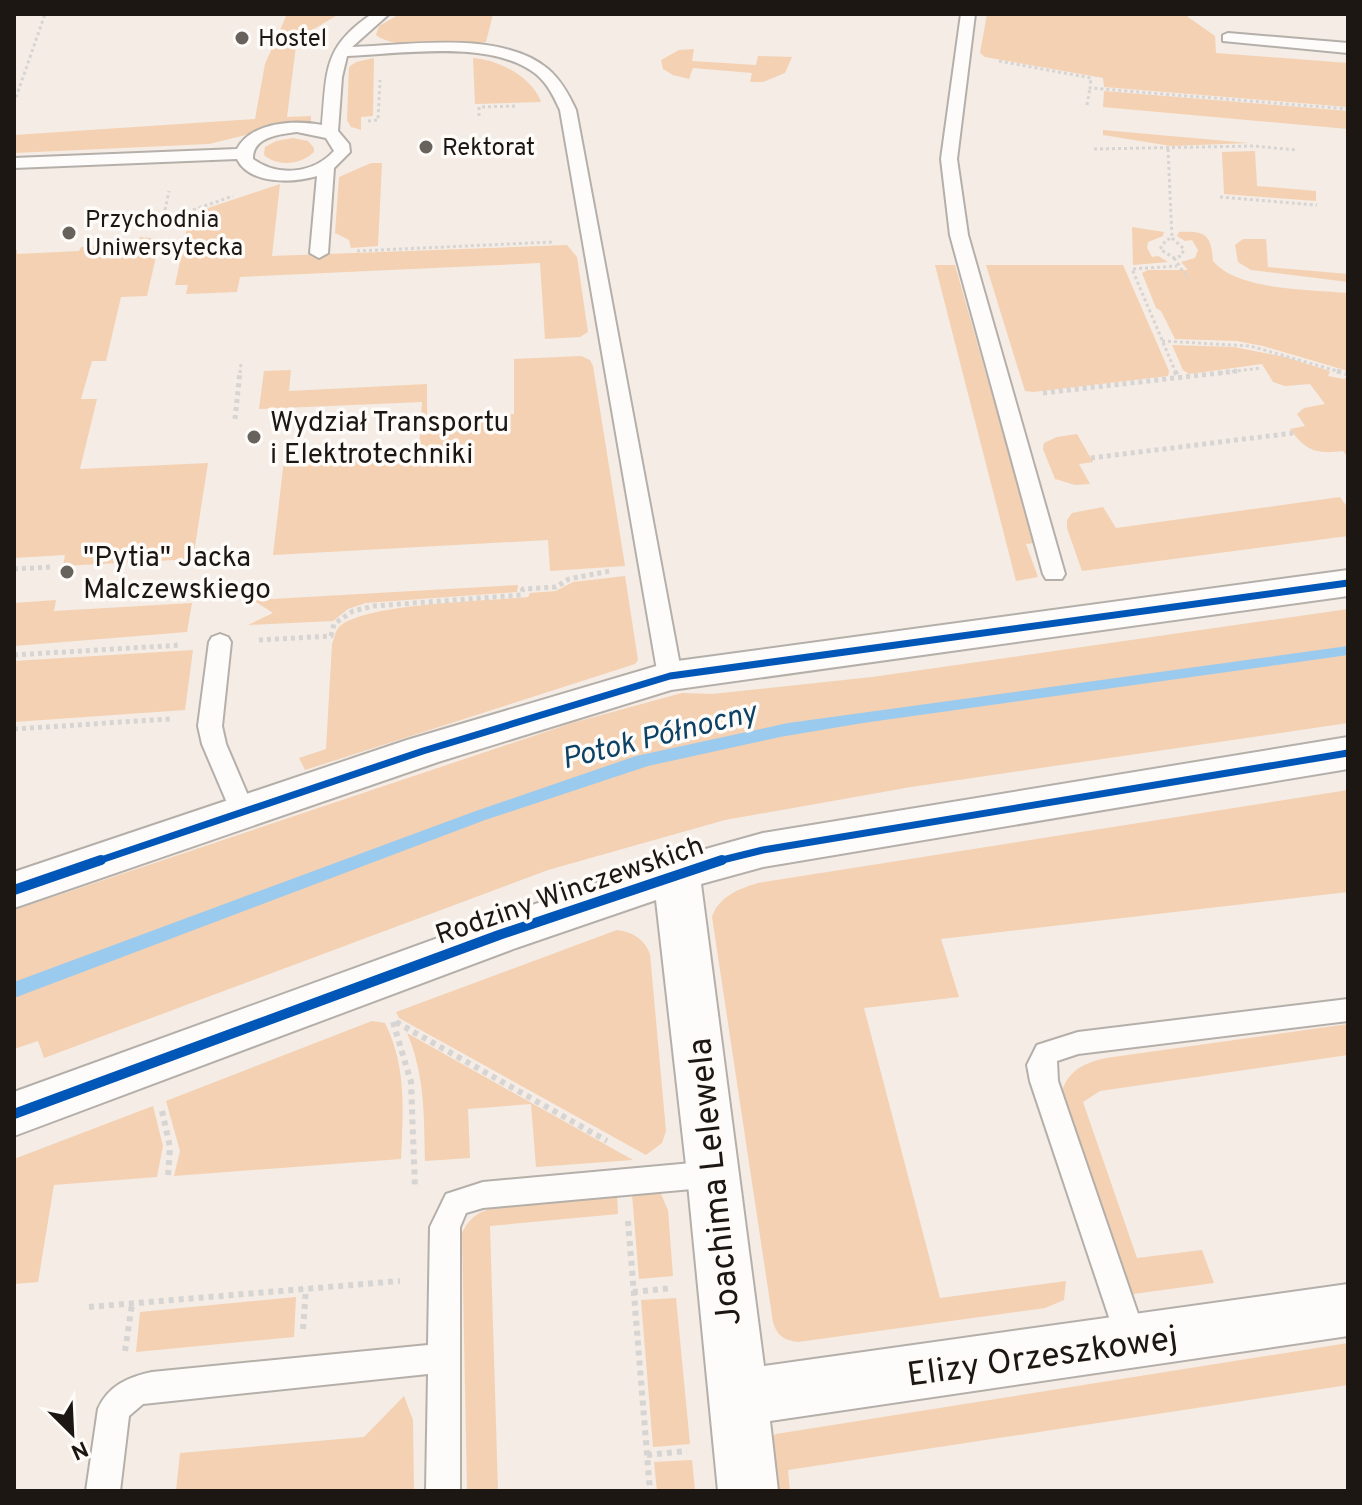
<svg xmlns="http://www.w3.org/2000/svg" width="1362" height="1505" viewBox="0 0 1362 1505" font-family="Overpass,sans-serif">
<rect width="100%" height="100%" fill="#f4ece5"/>
<g fill="#f4d1b2">
<polygon points="287,14 339,14 302,36 319,41 319,45 296,46 287,117 311,116 311,122 290,124 209,144 14,153 14,135 255,119 265,64"/>
<path d="M400,14H493L486,42C458,42 397,52 376,35L379,26Z"/>
<polygon points="987,14 1188,14 1188,17 1215,36 1216,53 1348,63 1348,107 1104,87 1103,78 985,57 980,53"/>
<polygon points="694,49 692,61 756,65 758,56 792,57 785,73 763,82 750,82 752,73 693,68 689,79 673,75 663,69 661,60 679,50"/>
<polygon points="374,58 373,116 361,117 361,130 351,127 347,120 349,67 356,62"/>
<path d="M473,58C499,60 532,77 541,102L475,104Z"/>
<polygon points="1104,91 1348,111 1348,129 1103,107"/>
<polygon points="1103,130 1249,143 1171,146 1103,135"/>
<path d="M293,138L308,141L314,148V152C300,165 278,167 264,155L265,147L276,141Z"/>
<polygon points="1255,151 1257,186 1316,191 1316,201 1224,194 1222,152"/>
<polygon points="371,163 382,163 378,246 351,248 349,240 335,233 339,177"/>
<polygon points="280,184 272,256 567,245 577,257 588,332 580,337 545,339 540,263 240,277 237,292 186,294 188,285 175,285 190,214"/>
<polygon points="1132,227 1164,232 1163,236 1148,242 1147,248 1152,257 1158,256 1168,262 1133,265"/>
<path d="M1179,232C1207,230 1211,236 1213,261C1238,291 1310,289 1348,293V371L1263,346L1237,341L1175,339L1161,311L1156,308L1142,273L1148,270H1188L1181,262L1195,258L1198,250L1192,240L1185,241L1177,236Z"/>
<polygon points="140,237 160,239 147,296 121,297 106,361 92,361 81,399 97,399 80,469 208,463 193,559 63,566 65,555 14,558 14,250 17,250 17,254 79,251 81,247 138,244"/>
<polygon points="1243,239 1266,239 1268,267 1348,274 1348,282 1251,270 1238,262 1235,245"/>
<polygon points="935,265 955,265 1034,543 1026,544 1038,577 1016,581"/>
<polygon points="986,265 1123,265 1169,371 1168,376 1033,392 1025,391"/>
<path d="M1172,345L1234,347L1285,357L1330,371L1328,376L1343,379L1348,377V458L1343,451C1315,454 1306,451 1290,429L1305,426L1297,414L1304,408L1325,404L1310,384L1285,386L1273,382L1262,364L1189,374L1183,370Z"/>
<polygon points="581,356 590,360 593,366 625,566 550,571 548,540 273,555 284,460 419,453 422,402 259,409 264,371 291,370 289,391 427,384 427,417 514,414 514,359"/>
<polygon points="1077,434 1093,462 1079,464 1090,484 1075,485 1055,479 1043,449 1044,443 1057,437"/>
<polygon points="1340,497 1348,508 1348,536 1082,571 1067,528 1067,520 1072,513 1103,507 1116,528"/>
<path d="M625,576L638,660L635,664L305,770L299,758L326,749L332,644C334,639 335,632 339,627C363,603 490,601 528,597L530,593L556,591L573,582Z"/>
<polygon points="518,585 517,592 366,603 348,609 333,621 248,625 273,613 253,600"/>
<polygon points="56,600 54,611 192,603 187,632 14,646 14,603"/>
<polygon points="1348,609 1348,723 911,787 725,820 548,870 44,1058 38,1041 14,1049 14,910 572,723 682,693 712,694 872,677"/>
<polygon points="193,650 185,710 14,722 14,661"/>
<path d="M1348,790V892L941,939L959,997L864,1008L940,1298L1066,1281L1064,1300L1045,1308L798,1342C784,1340 777,1336 773,1322L712,917C719,896 739,889 758,883Z"/>
<path d="M617,930C633,932 644,939 650,954L666,1131L662,1143L646,1155L399,1018L396,1012Z"/>
<path d="M372,1021L385,1023C407,1067 403,1111 401,1159L174,1176L180,1151L166,1101Z"/>
<path d="M1348,1024V1055L1100,1091L1083,1102L1137,1258L1202,1250L1214,1283L1126,1295L1059,1104C1063,1075 1078,1064 1106,1058Z"/>
<path d="M407,1033L633,1160L536,1167L531,1104L468,1109L470,1158L425,1161C424,1116 425,1075 407,1033Z"/>
<polygon points="153,1106 163,1146 157,1177 54,1185 38,1282 14,1284 14,1159"/>
<polygon points="660,1192 668,1210 673,1276 639,1279 632,1194"/>
<path d="M617,1196L618,1214L490,1226L498,1491H467L462,1233C465,1226 471,1218 478,1214C499,1200 588,1199 617,1196Z"/>
<polygon points="296,1297 294,1337 136,1352 140,1312"/>
<polygon points="676,1298 690,1444 653,1447 641,1300"/>
<polygon points="1348,1343 1348,1385 788,1470 790,1491 767,1491 769,1439 776,1434"/>
<polygon points="404,1396 413,1420 414,1491 176,1491 180,1453 364,1437"/>
<polygon points="692,1460 695,1491 657,1491 654,1462"/>
</g>
<polygon fill="#9bcaef" points="1348,646 1348,655 863,723 780,737 648,766 485,820 14,998 14,982 473,812 636,756 788,723"/>
<g fill="none" stroke-linecap="round" stroke-linejoin="round">
<defs>
<g id="lane">
<path d="M372,14H389L352,47C408,45 502,30 548,69C561,80 569,95 576,110L682,676L678,682H662L658,676L560,110C554,97 548,84 536,74C492,39 401,54 347,56L342,77L338,131L349,144L350,152L334,168L328,253L319,258L310,253L317,176C293,183 250,185 237,159L14,168V158L237,149C252,121 296,120 322,125C327,70 323,47 372,14ZM297,132L326,138L334,151C313,174 278,177 253,159C252,137 280,134 297,132Z"/>
<polygon points="961,14 975,14 957,159 968,235 1065,574 1062,579 1046,579 1043,574 950,235 941,159"/>
<polygon points="1228,33 1348,43 1348,53 1223,41 1223,35"/>
<polygon points="220,634 228,637 231,642 222,726 226,744 255,812 252,818 243,821 234,818 231,812 202,744 198,726 209,642 212,637"/>
<polygon points="1348,999 1348,1021 1078,1054 1057,1061 1058,1081 1148,1343 1143,1353 1132,1357 1121,1353 1030,1081 1027,1065 1037,1045 1078,1032"/>
<path d="M714,1161L724,1165L729,1174L724,1183L714,1187L483,1208L466,1213L460,1227V1491H426L428,1374L143,1404L129,1416L120,1491H86L98,1409C108,1386 128,1377 152,1372L428,1345L430,1227L446,1194L483,1182Z"/>
</g>
<g id="street">
<polygon points="1348,570 1348,596 671,690 438,762 14,908 14,872 407,740 670,662"/>
<polygon points="1348,737 1348,769 763,867 701,884 764,1366 1348,1284 1348,1336 770,1421 778,1491 718,1491 687,1174 656,900 516,948 14,1136 14,1092 482,922 659,862 763,833"/>
</g>
</defs>
<use href="#lane" stroke="#b5afaa" stroke-width="4"/>
<use href="#street" stroke="#b5afaa" stroke-width="4"/>
<g stroke="#d7d5d3" stroke-width="3" stroke-dasharray="3 3" stroke-linecap="butt">
<polyline points="999,61 1091,78 1090,88 1348,109"/>
<polyline points="14,103 45,14"/>
<polyline points="1087,105 1090,88"/>
<polyline points="479,116 479,107 518,106"/>
<polyline points="368,121 378,120 380,80"/>
<polyline points="1094,149 1253,146 1297,150"/>
<polyline points="1168,149 1172,238"/>
<polyline points="1220,197 1317,205"/>
<polyline points="165,210 169,191"/>
<polyline points="193,210 233,196"/>
<polygon points="1172,238 1184,249 1181,256 1174,258 1160,249 1166,240"/>
<polyline points="357,251 552,242"/>
<polyline points="1174,258 1188,279"/>
<polyline points="1162,341 1250,346 1344,373"/>
<polyline points="240,373 241,363"/>
<polyline points="1176,373 1132,269 1177,266"/>
<polyline points="1220,373 1261,368"/>
</g>
<g stroke="#d7d5d3" stroke-width="5" stroke-dasharray="4 4" stroke-linecap="butt">
<polyline points="1175,371 1178,377"/>
<polyline points="1337,371 1348,374"/>
<polyline points="1043,393 1237,371"/>
<polyline points="235,419 240,371"/>
<polyline points="1091,458 1293,433"/>
<polyline points="14,569 51,567"/>
<polyline points="259,640 331,636 334,624 353,611 374,606 521,595 523,589 556,587 569,579 610,571"/>
<polyline points="14,655 181,645"/>
<polyline points="14,729 170,719"/>
</g>
<g stroke="#d7d5d3" stroke-width="6" stroke-dasharray="5 5" stroke-linecap="butt">
<polyline points="393,1022 411,1082 415,1189"/>
<polyline points="396,1022 607,1141"/>
<polyline points="162,1111 170,1147 168,1176"/>
<polyline points="628,1221 650,1491"/>
<polyline points="633,1292 672,1288"/>
<polyline points="89,1307 400,1281"/>
<polyline points="303,1329 306,1289"/>
<polyline points="125,1351 132,1304"/>
<polyline points="647,1455 687,1451"/>
</g>
<use href="#lane" fill="#fdfcfb" fill-rule="evenodd"/>
<use href="#street" fill="#fdfcfb" fill-rule="evenodd"/>
<defs>
<g id="cycleway-far1">
<polyline points="95,862 423,751 670,676 1348,583"/>
<polyline points="714,862 763,850 1348,753"/>
</g>
<g id="cycleway">
<polyline points="14,890 101,860"/>
<polyline points="14,1114 499,935 722,860"/>
</g>
</defs>
<use href="#cycleway-far1" stroke="#fefbf9" stroke-width="12"/>
<use href="#cycleway" stroke="#fefbf9" stroke-width="15"/>
<use href="#cycleway-far1" stroke="#0057b8" stroke-width="7"/>
<use href="#cycleway" stroke="#0057b8" stroke-width="10"/>
</g>
<g fill="#68625c" stroke="#fefbf9" stroke-width="3">
<circle cx="242" cy="38" r="8"/>
<circle cx="426" cy="147" r="8"/>
<circle cx="69" cy="233" r="8"/>
<circle cx="254" cy="437" r="8"/>
<circle cx="67" cy="572" r="8"/>
</g>
<g text-anchor="middle" stroke-width="7" stroke-linejoin="round" paint-order="stroke">
<g font-size="24" fill="#1c1713" stroke="#fefbf9" text-anchor="start">
<text x="258" y="46">Hostel</text>
<text x="442" y="155">Rektorat</text>
<text x="85" y="227">Przychodnia<tspan x="85" dy="28">Uniwersytecka</tspan></text>
</g>
<g font-size="28" fill="#1c1713" stroke="#fefbf9" text-anchor="start">
<text x="270" y="431">Wydział Transportu<tspan x="270" dy="32">i Elektrotechniki</tspan></text>
<text x="83" y="566">"Pytia" Jacka<tspan x="83" dy="32">Malczewskiego</tspan></text>
</g>
<g font-size="28" fill="#1c1713" stroke="#fefbf9">
<text transform="translate(569 889) rotate(-19)" y="10">Rodziny Winczewskich</text>
</g>
<g font-size="30" font-style="italic" fill="#0b4266" stroke="#fefbf9">
<text transform="translate(659 735) rotate(-14)" y="10">Potok Północny</text>
</g>
<g font-size="34" fill="#1c1713" stroke="#fefbf9">
<text transform="translate(713 1182) rotate(-96)" y="12">Joachima Lelewela</text>
<text transform="translate(1042 1355) rotate(-8)" y="12">Elizy Orzeszkowej</text>
</g>
</g>
<rect width="1362" height="1505" fill="none" stroke="#1c1713" stroke-width="32"/>
<g transform="translate(72 1433) rotate(156)" stroke="#fefbf9" stroke-width="6" paint-order="stroke">
<path d="M0-6L14 30L0 20L-14 30Z" fill="#1c1713"/>
<text y="-12" font-size="22" font-weight="bold" text-anchor="middle" fill="#1c1713">N</text>
</g>
</svg>
